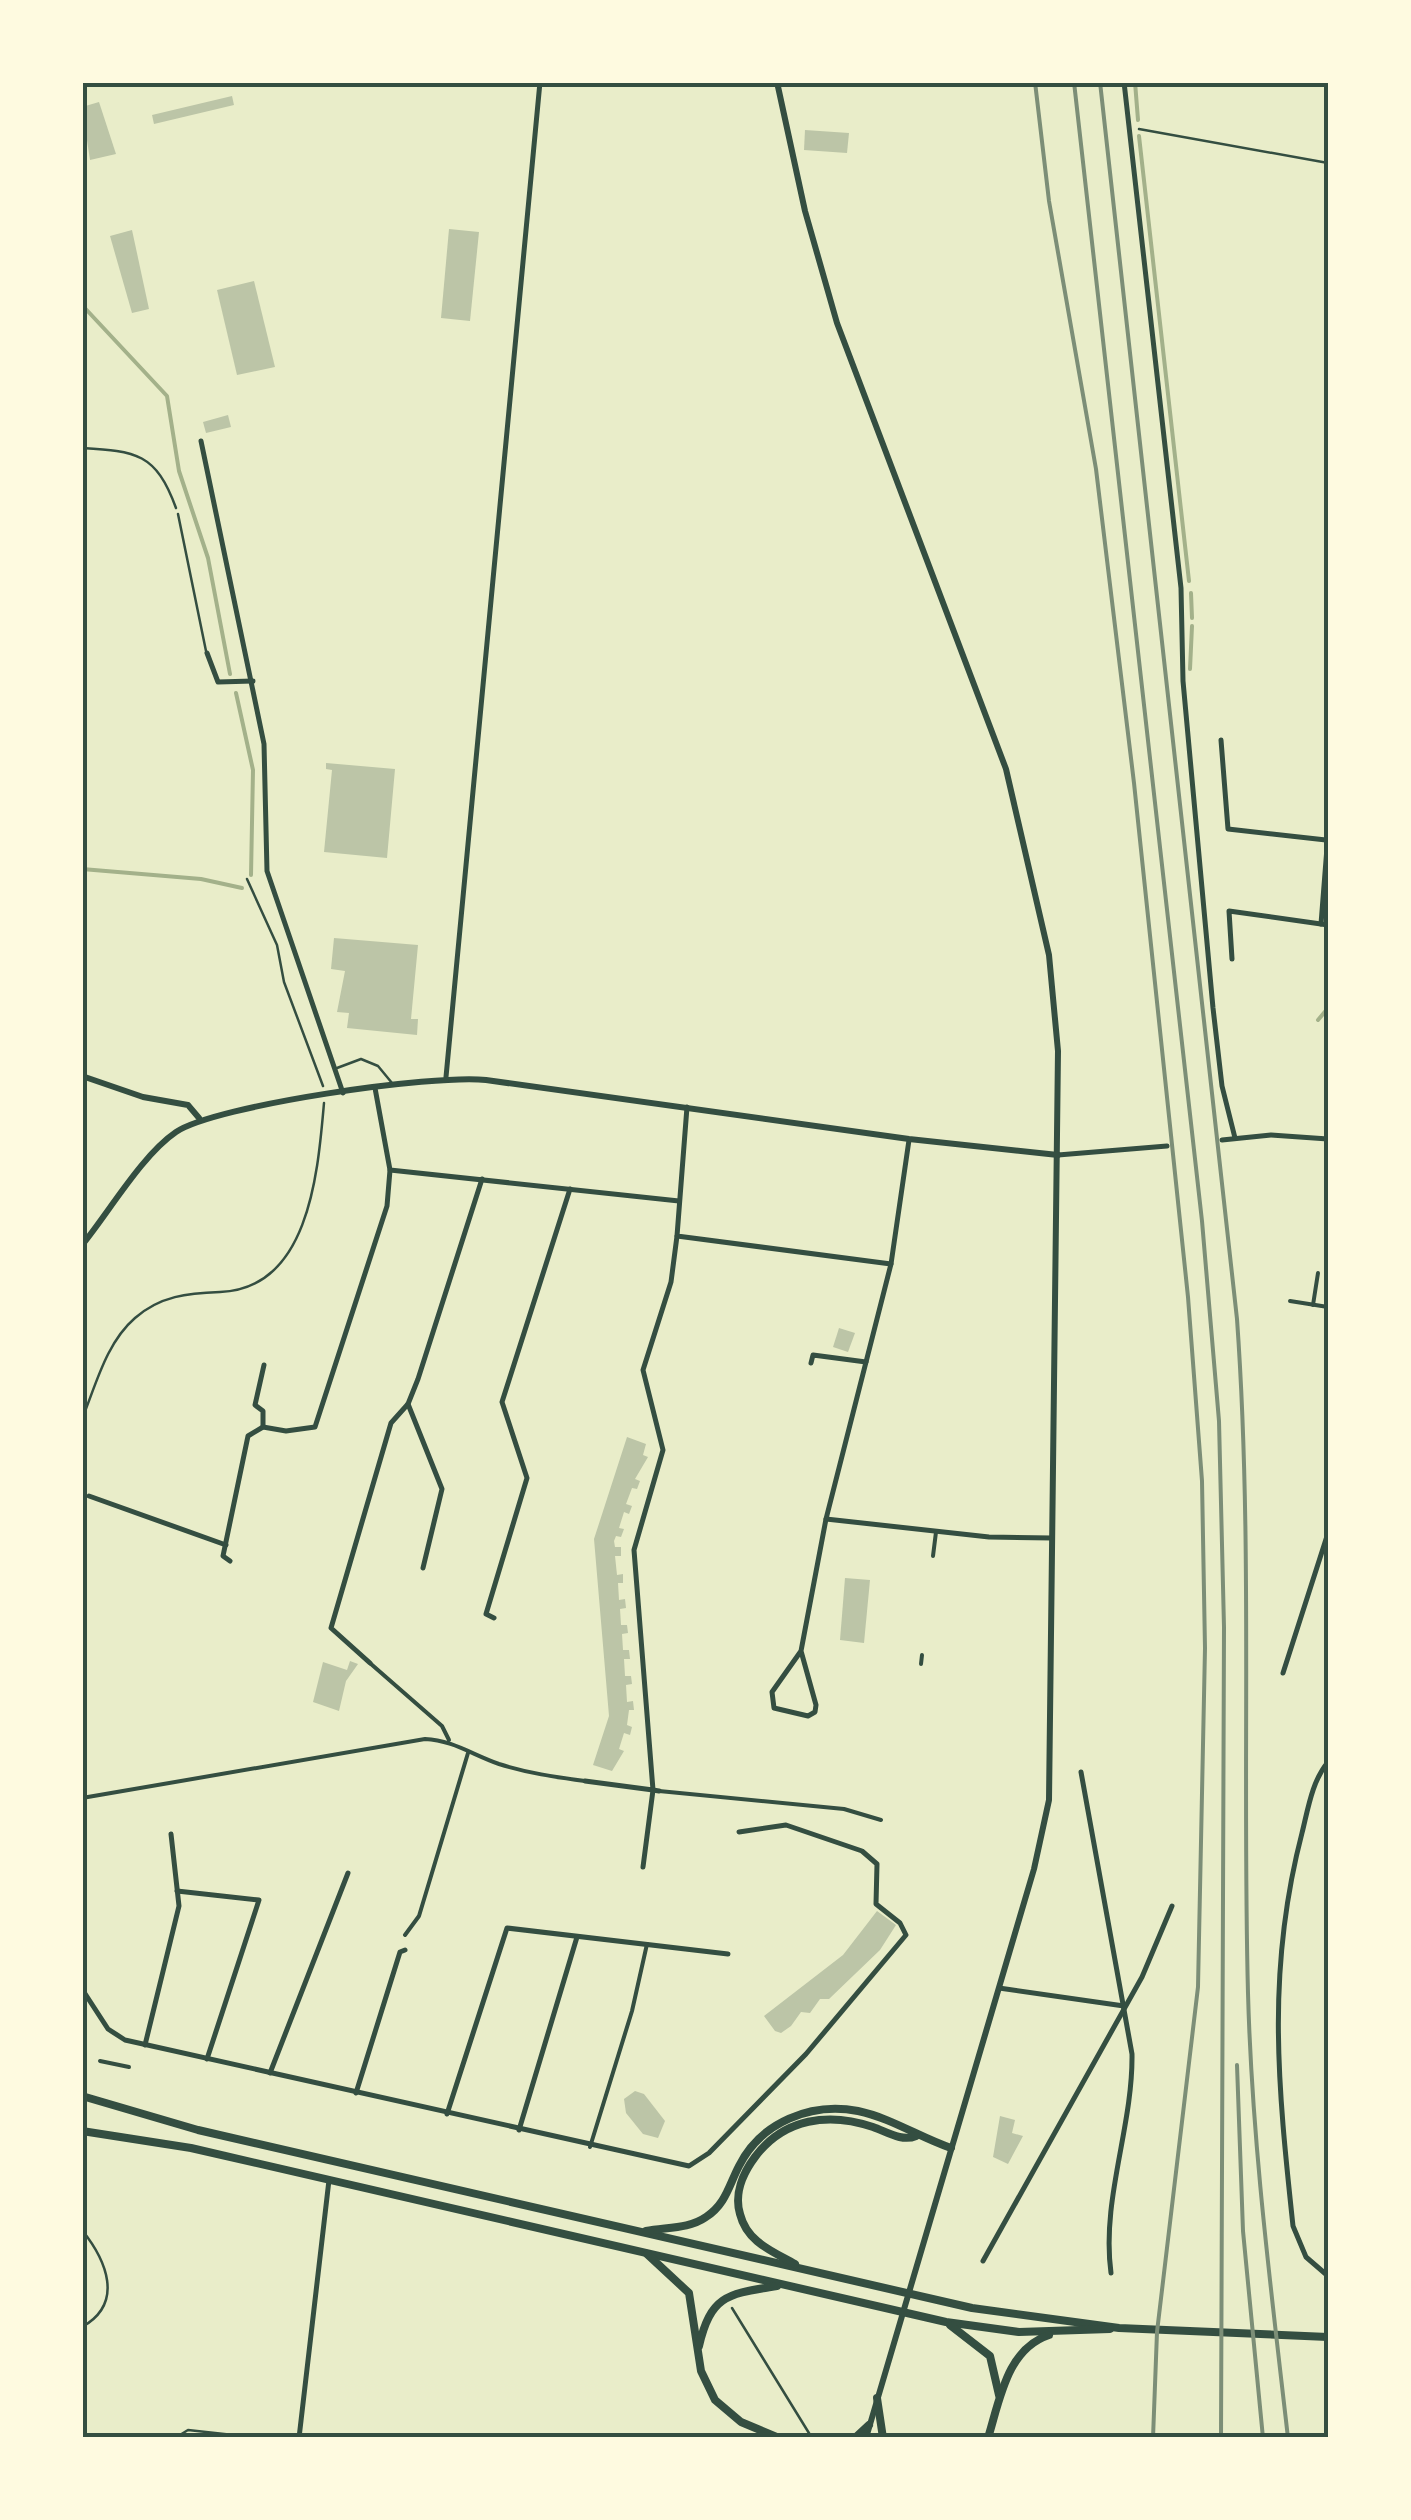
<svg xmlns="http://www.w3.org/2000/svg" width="1411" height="2520" viewBox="0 0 1411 2520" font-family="'DM Sans',sans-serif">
<rect width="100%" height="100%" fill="#e9edc9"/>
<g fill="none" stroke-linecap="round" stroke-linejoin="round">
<g stroke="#a3b18a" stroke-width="4">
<polyline points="1135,82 1138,120"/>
<polyline points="1139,136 1189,581"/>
<polyline points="82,305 167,396 179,471 208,558 230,674"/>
<polyline points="1191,593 1192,618"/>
<polyline points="1190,669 1192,626"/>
<polyline points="236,693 253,770 251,875"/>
<polyline points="82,869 201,879 242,888"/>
<polyline points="1318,1020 1328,1008"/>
</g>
</g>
<g fill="#bcc5a7">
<polygon points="232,96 234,105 154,124 152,115"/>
<polygon points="99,102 116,154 90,160 82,107"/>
<polygon points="805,130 849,133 847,153 804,150"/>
<polygon points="449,229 479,232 470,321 441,318"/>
<polygon points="132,230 149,309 132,313 110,236"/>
<polygon points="254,281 275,367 237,375 217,290"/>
<polygon points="228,415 231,427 206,433 203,422"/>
<polygon points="326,763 395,769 387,858 324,852 332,770 326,769"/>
<polygon points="334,938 418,945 411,1019 418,1019 417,1035 347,1028 349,1013 337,1012 345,971 331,969"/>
<polygon points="839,1328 855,1333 848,1352 833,1347"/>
<polygon points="627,1437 646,1444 643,1455 648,1457 635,1479 640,1481 637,1489 632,1488 626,1504 632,1506 629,1514 624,1512 619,1528 624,1529 621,1537 616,1536 614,1541 615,1547 621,1547 621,1556 615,1556 617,1575 623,1574 623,1583 618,1583 619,1600 625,1599 626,1608 620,1609 621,1625 627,1625 628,1633 622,1634 623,1650 629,1650 630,1659 624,1659 625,1676 631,1676 632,1684 626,1685 627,1702 633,1701 634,1710 629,1710 627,1725 632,1727 630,1735 624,1733 619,1749 624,1751 612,1771 593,1765 609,1716 594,1539"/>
<polygon points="845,1578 870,1580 864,1643 840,1640"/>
<polygon points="350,1661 358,1664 346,1681 339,1711 313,1702 323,1662 347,1670"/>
<polygon points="877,1911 896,1925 880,1950 829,1999 820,1999 810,2013 801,2012 791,2026 781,2033 775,2031 764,2016 843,1955"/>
<polygon points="635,2091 644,2094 665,2121 658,2138 643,2134 626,2113 624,2099"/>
<polygon points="1000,2116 1015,2120 1012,2133 1023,2136 1008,2164 993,2157"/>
</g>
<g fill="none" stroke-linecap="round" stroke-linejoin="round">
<g stroke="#344e41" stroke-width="2.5">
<polyline points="1139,129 1328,163"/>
<path d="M82,448C136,451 156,453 176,508"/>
<polyline points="247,879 277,945 284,982 323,1086"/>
<path d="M82,1419C96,1385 106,1343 135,1318C160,1296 188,1293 220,1292C310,1289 318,1170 324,1103"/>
<path d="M82,2230C106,2260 125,2303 82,2327"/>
<polyline points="732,2308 812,2438"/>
</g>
<g stroke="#344e41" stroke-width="2.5">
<polyline points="178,514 206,651"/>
<polyline points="337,1068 361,1059 378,1066 392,1083"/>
<polyline points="175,2438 188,2430 261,2438"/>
</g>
<g stroke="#344e41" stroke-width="4">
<polyline points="1290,1301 1328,1307"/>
<polyline points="1313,1305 1318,1273"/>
<polyline points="933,1556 936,1532"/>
<polyline points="371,1664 442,1726 449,1740"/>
<polyline points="921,1664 922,1655"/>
<polyline points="659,1791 844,1809 881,1820"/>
<path d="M82,1798L425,1739C452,1740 473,1755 499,1764C527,1773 555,1777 585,1781"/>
<polyline points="405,1935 419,1916 468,1753"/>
<polyline points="100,2061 129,2067"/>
<polyline points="590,2147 632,2011 647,1944"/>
</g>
<g stroke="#344e41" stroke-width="5">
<polyline points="1124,82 1181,588 1183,681 1213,1008 1222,1086 1235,1138"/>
<polyline points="201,441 264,744 267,871 343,1093"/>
<polyline points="207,653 218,682 253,681"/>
<polyline points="1221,740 1228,829 1326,840"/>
<polyline points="1321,924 1328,835"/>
<polyline points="1232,959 1229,911 1328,925"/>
<polyline points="446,1077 540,82"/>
<polyline points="375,1088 390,1170 679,1201"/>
<polyline points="687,1107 677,1236 891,1264"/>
<polyline points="1222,1140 1271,1135 1328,1139"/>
<polyline points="1058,1155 1167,1146"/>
<polyline points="811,1363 813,1355 866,1362"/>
<polyline points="408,1404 442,1489 423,1568"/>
<polyline points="263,1427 263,1411 255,1405 264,1365"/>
<polyline points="89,1496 226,1545"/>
<polyline points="826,1519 989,1537 1052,1538"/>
<polyline points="230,1561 223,1556 248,1436 263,1427 286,1431 315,1427 387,1206 390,1170"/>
<polyline points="494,1618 486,1614 527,1478 502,1402 570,1189"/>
<polyline points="801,1651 816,1705 815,1712 808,1716 774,1708 772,1692 801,1651 826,1519 891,1264 909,1140"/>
<polyline points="370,1663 331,1628 391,1423 408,1404 418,1379 482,1179"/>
<polyline points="1283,1673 1328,1533"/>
<path d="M1328,1762C1312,1781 1308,1809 1302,1833C1266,1971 1278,2086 1293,2226L1306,2257L1328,2276"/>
<path d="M1081,1772L1132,2054C1133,2127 1101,2200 1111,2273"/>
<polyline points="585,1781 653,1790 634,1550 663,1450 643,1370 671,1282 677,1236"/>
<polyline points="643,1867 653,1790 659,1791"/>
<polyline points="177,1891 259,1900 207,2059"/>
<polyline points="999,1988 1124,2006"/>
<polyline points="82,1989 108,2029 125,2040 689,2166 709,2153 806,2054 906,1935 900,1923 876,1904 877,1864 862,1851 786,1825 739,1832"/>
<polyline points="145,2045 179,1906 171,1834"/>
<polyline points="270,2073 348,1873"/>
<polyline points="356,2093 400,1952 405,1950"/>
<polyline points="447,2114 507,1928 728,1954"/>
<polyline points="519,2130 577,1937"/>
<polyline points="983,2261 1142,1977 1172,1906"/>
<polyline points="299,2438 329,2180"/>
</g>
<g stroke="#344e41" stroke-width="6">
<polyline points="777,82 805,211 837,323 1006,769 1049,955 1058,1051 1049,1800 1034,1869 866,2438"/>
<polyline points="82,1076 143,1097 188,1105 199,1118"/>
<path d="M82,1245C109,1212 142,1155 176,1132C216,1105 434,1074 486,1080L909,1139L1058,1155"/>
</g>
<g stroke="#344e41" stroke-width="8">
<polyline points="82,2096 198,2130 972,2308 1119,2328 1328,2337"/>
<polyline points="82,2131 191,2148 946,2322 1019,2332 1110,2329"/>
<path d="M646,2231C666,2227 689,2229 706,2217C726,2204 729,2185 739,2166C761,2122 811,2102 858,2111C891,2118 919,2137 951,2148"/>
<polyline points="647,2254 689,2293 701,2371 715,2400 741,2422 779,2438"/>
<path d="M795,2264C772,2251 747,2242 740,2214C734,2194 743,2173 755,2157C784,2118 829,2112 873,2127C887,2132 902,2142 916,2136"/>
<polyline points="950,2325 990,2356 999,2395"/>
<path d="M699,2346C711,2294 729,2294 777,2286"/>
<polyline points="877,2398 883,2438"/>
<polyline points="855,2438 869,2425"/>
<path d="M988,2438C1000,2399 1007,2349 1049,2335"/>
</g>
<g stroke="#7c8e77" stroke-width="4">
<polyline points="1035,82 1049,201 1096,469 1134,783 1188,1297 1202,1481 1205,1648 1198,1987 1157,2332 1153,2438"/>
<polyline points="1074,82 1202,1221 1219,1421 1224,1627 1221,2438"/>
<path d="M1100,82L1237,1319C1253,1543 1242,1768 1248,1993C1252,2142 1271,2289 1288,2438"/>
<polyline points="1237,2065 1243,2231 1263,2438"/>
</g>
</g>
<rect width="1411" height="2520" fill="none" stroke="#fefae0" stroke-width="170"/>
<rect x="85" y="85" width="1241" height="2350" fill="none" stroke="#344e41" stroke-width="4"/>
</svg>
